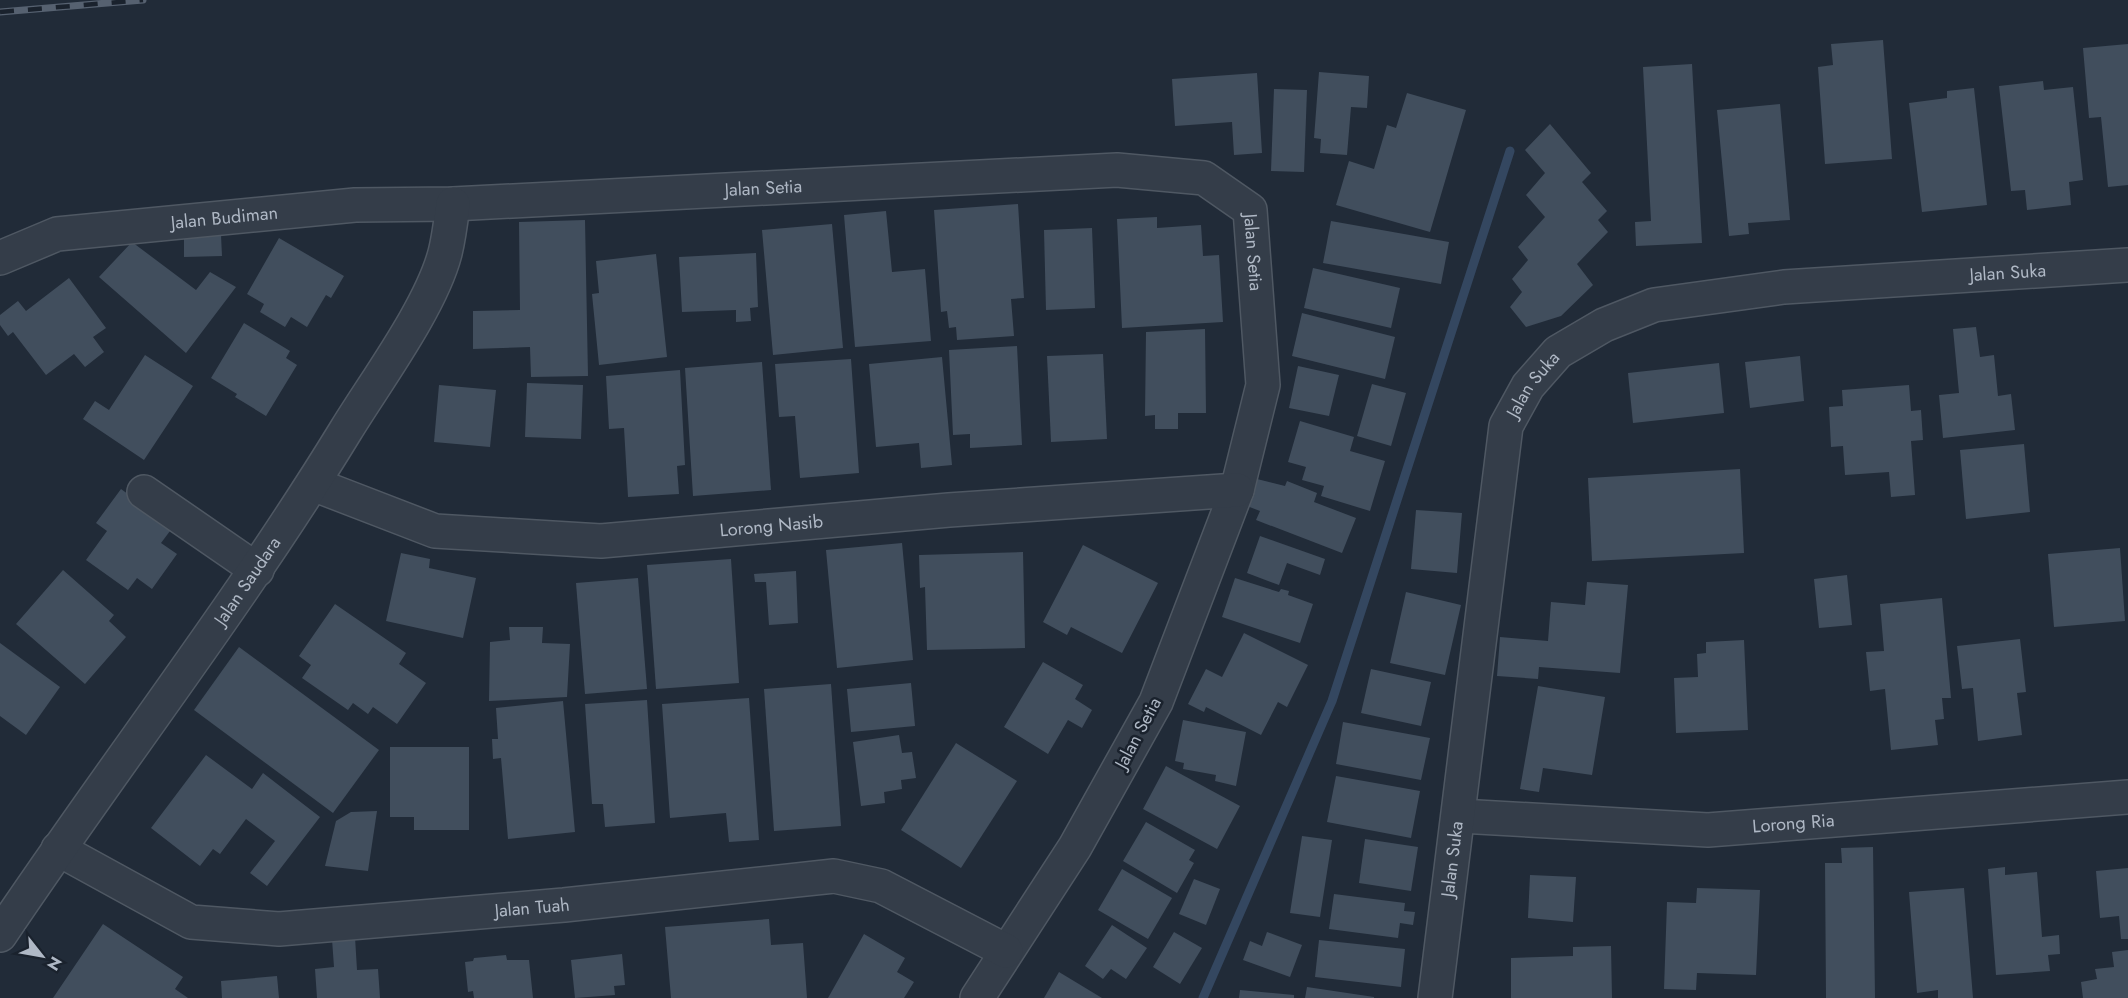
<svg xmlns="http://www.w3.org/2000/svg" width="2128" height="998" viewBox="0 0 2128 998" font-family="Jost,sans-serif">
<rect width="100%" height="100%" fill="#212b38"/>
<g fill="none" stroke-linecap="round" stroke-linejoin="round">
<polyline stroke="#344760" stroke-width="9" points="1203,998 1332,701 1510,151"/>
</g>
<g fill="#414e5d">
<polygon points="1883,40 1892,159 1825,164 1818,67 1833,65 1831,44"/>
<polygon points="2128,44 2128,185 2108,187 2101,117 2089,118 2083,48"/>
<polygon points="1692,64 1702,243 1636,246 1635,222 1651,221 1643,67"/>
<polygon points="1319,72 1369,76 1367,108 1351,107 1347,155 1320,153 1321,139 1314,138"/>
<polygon points="1257,73 1262,153 1234,155 1232,122 1175,126 1172,79"/>
<polygon points="2043,81 2044,90 2073,87 2083,180 2069,182 2071,205 2027,210 2025,190 2011,191 1999,86"/>
<polygon points="1974,88 1987,205 1922,212 1909,103 1947,98 1947,91"/>
<polygon points="1274,89 1307,90 1304,172 1271,171"/>
<polygon points="1407,93 1466,110 1430,232 1336,205 1349,161 1374,169 1387,125 1396,128"/>
<polygon points="1780,104 1790,220 1748,223 1749,234 1729,236 1717,110"/>
<polygon points="1550,124 1591,173 1582,182 1607,211 1598,220 1608,232 1577,264 1593,285 1561,316 1526,327 1510,307 1522,292 1512,279 1528,260 1518,247 1545,217 1526,195 1545,173 1525,150"/>
<polygon points="1018,204 1024,298 1011,299 1014,336 957,340 956,327 949,328 947,311 941,312 934,210"/>
<polygon points="886,211 892,272 925,269 931,341 855,347 844,215"/>
<polygon points="1157,217 1157,228 1201,225 1203,256 1219,255 1223,322 1122,328 1117,219"/>
<polygon points="585,220 588,376 531,377 530,347 473,349 473,311 520,310 519,222"/>
<polygon points="1331,221 1449,242 1441,284 1323,263"/>
<polygon points="832,224 843,348 773,355 762,230"/>
<polygon points="1092,228 1095,308 1046,310 1044,230"/>
<polygon points="221,235 222,256 184,257 184,237"/>
<polygon points="279,238 344,276 331,298 326,295 307,327 291,317 285,327 260,312 264,304 247,294"/>
<polygon points="132,242 196,290 210,272 236,287 186,353 99,277"/>
<polygon points="756,253 758,307 750,308 751,321 736,322 736,310 682,312 679,257"/>
<polygon points="656,254 667,357 599,365 592,294 599,293 596,261"/>
<polygon points="1313,268 1400,288 1391,328 1304,308"/>
<polygon points="69,278 106,328 93,337 104,352 85,367 74,354 46,375 13,332 8,336 0,325 0,315 18,301 26,311"/>
<polygon points="1302,313 1395,337 1385,379 1292,356"/>
<polygon points="244,323 290,351 286,358 297,365 266,416 235,397 237,394 211,378"/>
<polygon points="1976,327 1980,357 1994,355 1998,396 2011,394 2015,430 1943,438 1939,395 1959,393 1953,329"/>
<polygon points="1205,329 1206,413 1178,413 1178,429 1155,429 1155,415 1145,416 1146,332"/>
<polygon points="1017,346 1022,445 970,448 970,434 953,435 949,350"/>
<polygon points="1103,354 1107,439 1051,442 1047,356"/>
<polygon points="145,355 193,386 144,460 83,419 95,401 109,410"/>
<polygon points="1800,356 1804,401 1750,408 1745,362"/>
<polygon points="942,357 952,465 921,468 919,443 876,447 869,364"/>
<polygon points="851,359 859,473 800,478 795,416 779,417 775,364"/>
<polygon points="762,362 771,490 693,496 685,368"/>
<polygon points="1719,363 1724,413 1633,423 1628,373"/>
<polygon points="1298,366 1339,375 1329,416 1289,408"/>
<polygon points="680,370 685,465 677,466 679,494 628,497 624,428 609,429 606,376"/>
<polygon points="527,383 583,385 581,439 525,437"/>
<polygon points="1372,384 1406,393 1391,446 1357,436"/>
<polygon points="439,385 496,390 490,447 434,442"/>
<polygon points="1909,385 1911,411 1921,410 1923,440 1911,441 1915,495 1891,497 1889,472 1845,475 1843,446 1831,447 1829,407 1843,406 1842,390"/>
<polygon points="1300,421 1354,437 1350,451 1385,461 1370,511 1321,496 1324,486 1302,480 1306,467 1288,462"/>
<polygon points="2024,444 2030,512 1966,519 1960,450"/>
<polygon points="1740,469 1744,553 1592,561 1588,478"/>
<polygon points="1257,479 1285,486 1287,481 1317,493 1314,502 1356,518 1342,553 1256,520 1260,511 1247,506"/>
<polygon points="121,489 173,527 161,543 177,554 152,589 137,578 128,590 86,560 107,531 96,523"/>
<polygon points="1416,510 1462,513 1457,573 1411,569"/>
<polygon points="1260,536 1325,559 1320,575 1287,563 1279,585 1247,573"/>
<polygon points="902,543 913,660 837,668 826,550"/>
<polygon points="1083,545 1158,583 1122,653 1071,627 1067,635 1043,622"/>
<polygon points="2120,548 2125,621 2054,627 2048,554"/>
<polygon points="1023,552 1025,648 927,650 925,587 920,588 919,555"/>
<polygon points="401,553 430,559 429,568 476,578 463,638 386,621"/>
<polygon points="731,559 739,683 656,689 647,565"/>
<polygon points="63,570 114,615 109,621 126,637 85,684 16,624"/>
<polygon points="796,571 798,623 769,625 766,582 755,582 754,574"/>
<polygon points="1847,575 1852,625 1819,628 1814,579"/>
<polygon points="638,578 647,689 585,694 576,583"/>
<polygon points="1235,578 1279,592 1281,589 1289,591 1288,595 1313,604 1300,643 1222,617"/>
<polygon points="1587,582 1628,585 1620,673 1539,667 1538,679 1497,676 1500,637 1548,641 1551,602 1585,605"/>
<polygon points="1406,592 1461,605 1445,675 1390,663"/>
<polygon points="1942,598 1951,698 1942,698 1944,719 1935,720 1938,745 1891,750 1885,689 1870,691 1866,652 1884,651 1880,604"/>
<polygon points="335,604 406,653 399,664 426,683 397,724 373,707 368,714 353,703 348,710 302,678 311,665 299,656"/>
<polygon points="509,627 543,627 542,643 570,644 567,697 489,701 490,642 510,640"/>
<polygon points="1244,633 1308,665 1287,707 1278,702 1261,735 1206,707 1204,712 1188,704 1206,669 1222,677"/>
<polygon points="2020,639 2026,692 2017,693 2022,735 1978,741 1973,688 1962,689 1957,646"/>
<polygon points="1744,640 1748,730 1676,733 1674,678 1698,677 1697,654 1706,653 1706,642"/>
<polygon points="0,643 60,687 26,735 0,716"/>
<polygon points="239,647 379,750 333,813 194,710"/>
<polygon points="1043,662 1083,685 1075,699 1092,710 1082,728 1068,720 1048,754 1004,727"/>
<polygon points="1371,669 1431,682 1421,726 1361,713"/>
<polygon points="911,683 915,726 851,732 847,689"/>
<polygon points="831,684 841,826 774,831 764,689"/>
<polygon points="1538,686 1605,697 1592,775 1543,768 1539,792 1520,789"/>
<polygon points="749,698 759,840 729,842 726,813 670,818 662,704"/>
<polygon points="647,700 655,823 605,827 603,804 592,804 585,704"/>
<polygon points="563,701 575,832 508,839 501,758 493,759 492,739 498,739 496,708"/>
<polygon points="1183,720 1246,732 1236,786 1215,781 1216,775 1183,769 1184,763 1175,761"/>
<polygon points="1343,722 1430,738 1421,780 1336,764"/>
<polygon points="899,735 902,753 912,752 916,778 901,780 902,789 884,792 885,803 861,806 853,742"/>
<polygon points="956,743 1017,781 961,868 901,830"/>
<polygon points="390,747 469,747 469,830 414,830 414,817 390,817"/>
<polygon points="206,755 252,789 263,773 320,817 267,886 250,873 275,841 246,819 220,854 213,849 200,866 151,828"/>
<polygon points="1166,766 1240,806 1217,849 1143,809"/>
<polygon points="1336,776 1420,791 1411,838 1327,822"/>
<polygon points="377,811 368,871 325,866 336,821 351,812"/>
<polygon points="1146,822 1195,850 1189,860 1194,863 1177,893 1123,861"/>
<polygon points="1302,836 1332,840 1320,917 1290,913"/>
<polygon points="1365,839 1418,847 1411,891 1359,883"/>
<polygon points="1873,847 1875,998 1826,998 1825,863 1842,863 1841,848"/>
<polygon points="2005,867 2005,875 2037,872 2042,937 2059,935 2060,954 2048,955 2050,971 1996,975 1988,869"/>
<polygon points="2128,868 2128,939 2121,939 2119,916 2100,918 2096,871"/>
<polygon points="1122,869 1172,898 1148,939 1098,910"/>
<polygon points="1530,875 1576,877 1573,922 1528,918"/>
<polygon points="1194,879 1220,889 1206,925 1179,914"/>
<polygon points="1697,888 1760,890 1756,975 1697,973 1696,990 1664,989 1667,902 1696,903"/>
<polygon points="1964,888 1973,998 1938,998 1938,990 1917,993 1909,892"/>
<polygon points="1334,894 1405,903 1404,911 1415,912 1413,925 1400,923 1398,938 1329,929"/>
<polygon points="769,919 771,945 803,943 807,998 671,998 665,927"/>
<polygon points="103,924 183,977 175,989 188,998 53,998"/>
<polygon points="1112,925 1147,948 1126,979 1111,969 1103,979 1085,966"/>
<polygon points="1174,932 1202,948 1180,984 1153,967"/>
<polygon points="1267,932 1302,945 1290,977 1243,960 1250,941 1262,946"/>
<polygon points="864,934 905,958 897,972 914,982 904,998 828,998"/>
<polygon points="355,937 357,970 378,969 380,998 317,998 315,969 334,967 332,939"/>
<polygon points="1319,940 1405,949 1401,987 1315,977"/>
<polygon points="1611,946 1612,998 1511,998 1511,958 1573,956 1573,947"/>
<polygon points="2128,950 2128,998 2083,998 2081,982 2097,979 2095,969 2114,967 2112,952"/>
<polygon points="622,954 625,985 614,986 615,995 575,998 571,960"/>
<polygon points="506,955 507,960 529,960 533,998 474,998 473,991 468,992 465,962 473,961 474,958"/>
<polygon points="1059,972 1102,998 1044,998"/>
<polygon points="277,976 279,998 222,998 221,981"/>
<polygon points="1307,987 1374,997 1374,998 1305,998"/>
<polygon points="1240,990 1294,995 1294,998 1239,998"/>
</g>
<g fill="none" stroke-linecap="round" stroke-linejoin="round">
<defs>
<g id="minor">
<path id="s1" d="M0,258L57,234L355,205L453,204L1117,170L1204,178L1250,210L1263,385L1237,490L1156,702L1075,847L977,998"/>
<path id="s2" d="M313,484L435,531L601,541L949,510L1237,490"/>
<polyline points="144,492 257,570"/>
<path id="s3" d="M1460,816L1708,830L2128,797"/>
<path id="s4" d="M58,849L191,922L279,929L564,905L834,876L881,886L1006,951"/>
<path id="s5" d="M0,935C114,765 239,605 346,430C376,381 431,307 445,253C449,237 451,220 453,204"/>
<path id="s6" d="M1435,998L1506,426L1528,386L1558,352L1604,325L1654,305L1784,287L2128,265"/>
</g>
</defs>
<use href="#minor" stroke="#4f5863" stroke-width="36"/>
<use href="#minor" stroke="#343d49" stroke-width="33"/>
<defs>
<polyline id="rail" points="0,12 143,0"/>
</defs>
<use href="#rail" stroke="#566170" stroke-width="7"/>
<use href="#rail" stroke="#1a222d" stroke-width="4.5" stroke-dasharray="14" stroke-linecap="butt"/>
</g>
<g text-anchor="middle" stroke-width="5" stroke-linejoin="round" paint-order="stroke">
<g font-size="18" fill="#afb8c5" stroke="#1a222d">
<text dy="6" stroke="none"><textPath href="#s1" startOffset="770">Jalan Setia</textPath></text>
<text dy="6" stroke="none"><textPath href="#s1" startOffset="230">Jalan Budiman</textPath></text>
<text dy="6" stroke="none"><textPath href="#s1" startOffset="1310">Jalan Setia</textPath></text>
<text dy="6" stroke="none"><textPath href="#s6" startOffset="1130">Jalan Suka</textPath></text>
<text dy="6" stroke="none"><textPath href="#s6" startOffset="626">Jalan Suka</textPath></text>
<text dy="6" stroke="none"><textPath href="#s2" startOffset="468">Lorong Nasib</textPath></text>
<text dy="6" stroke="none"><textPath href="#s5" startOffset="432">Jalan Saudara</textPath></text>
<text transform="translate(1138 733) rotate(-62)" y="6">Jalan Setia</text>
<text dy="6" stroke="none"><textPath href="#s3" startOffset="334">Lorong Ria</textPath></text>
<text dy="6" stroke="none"><textPath href="#s6" startOffset="140">Jalan Suka</textPath></text>
<text dy="6" stroke="none"><textPath href="#s4" startOffset="494">Jalan Tuah</textPath></text>
</g>
</g>
<g transform="translate(42 956) rotate(121)" stroke="#1a222d" stroke-width="4.5" paint-order="stroke">
<path d="M0-4.5L10 22L0 15L-10 22Z" fill="#afb8c5"/>
<text y="-9" font-size="16" font-weight="bold" text-anchor="middle" fill="#afb8c5">N</text>
</g>
</svg>
